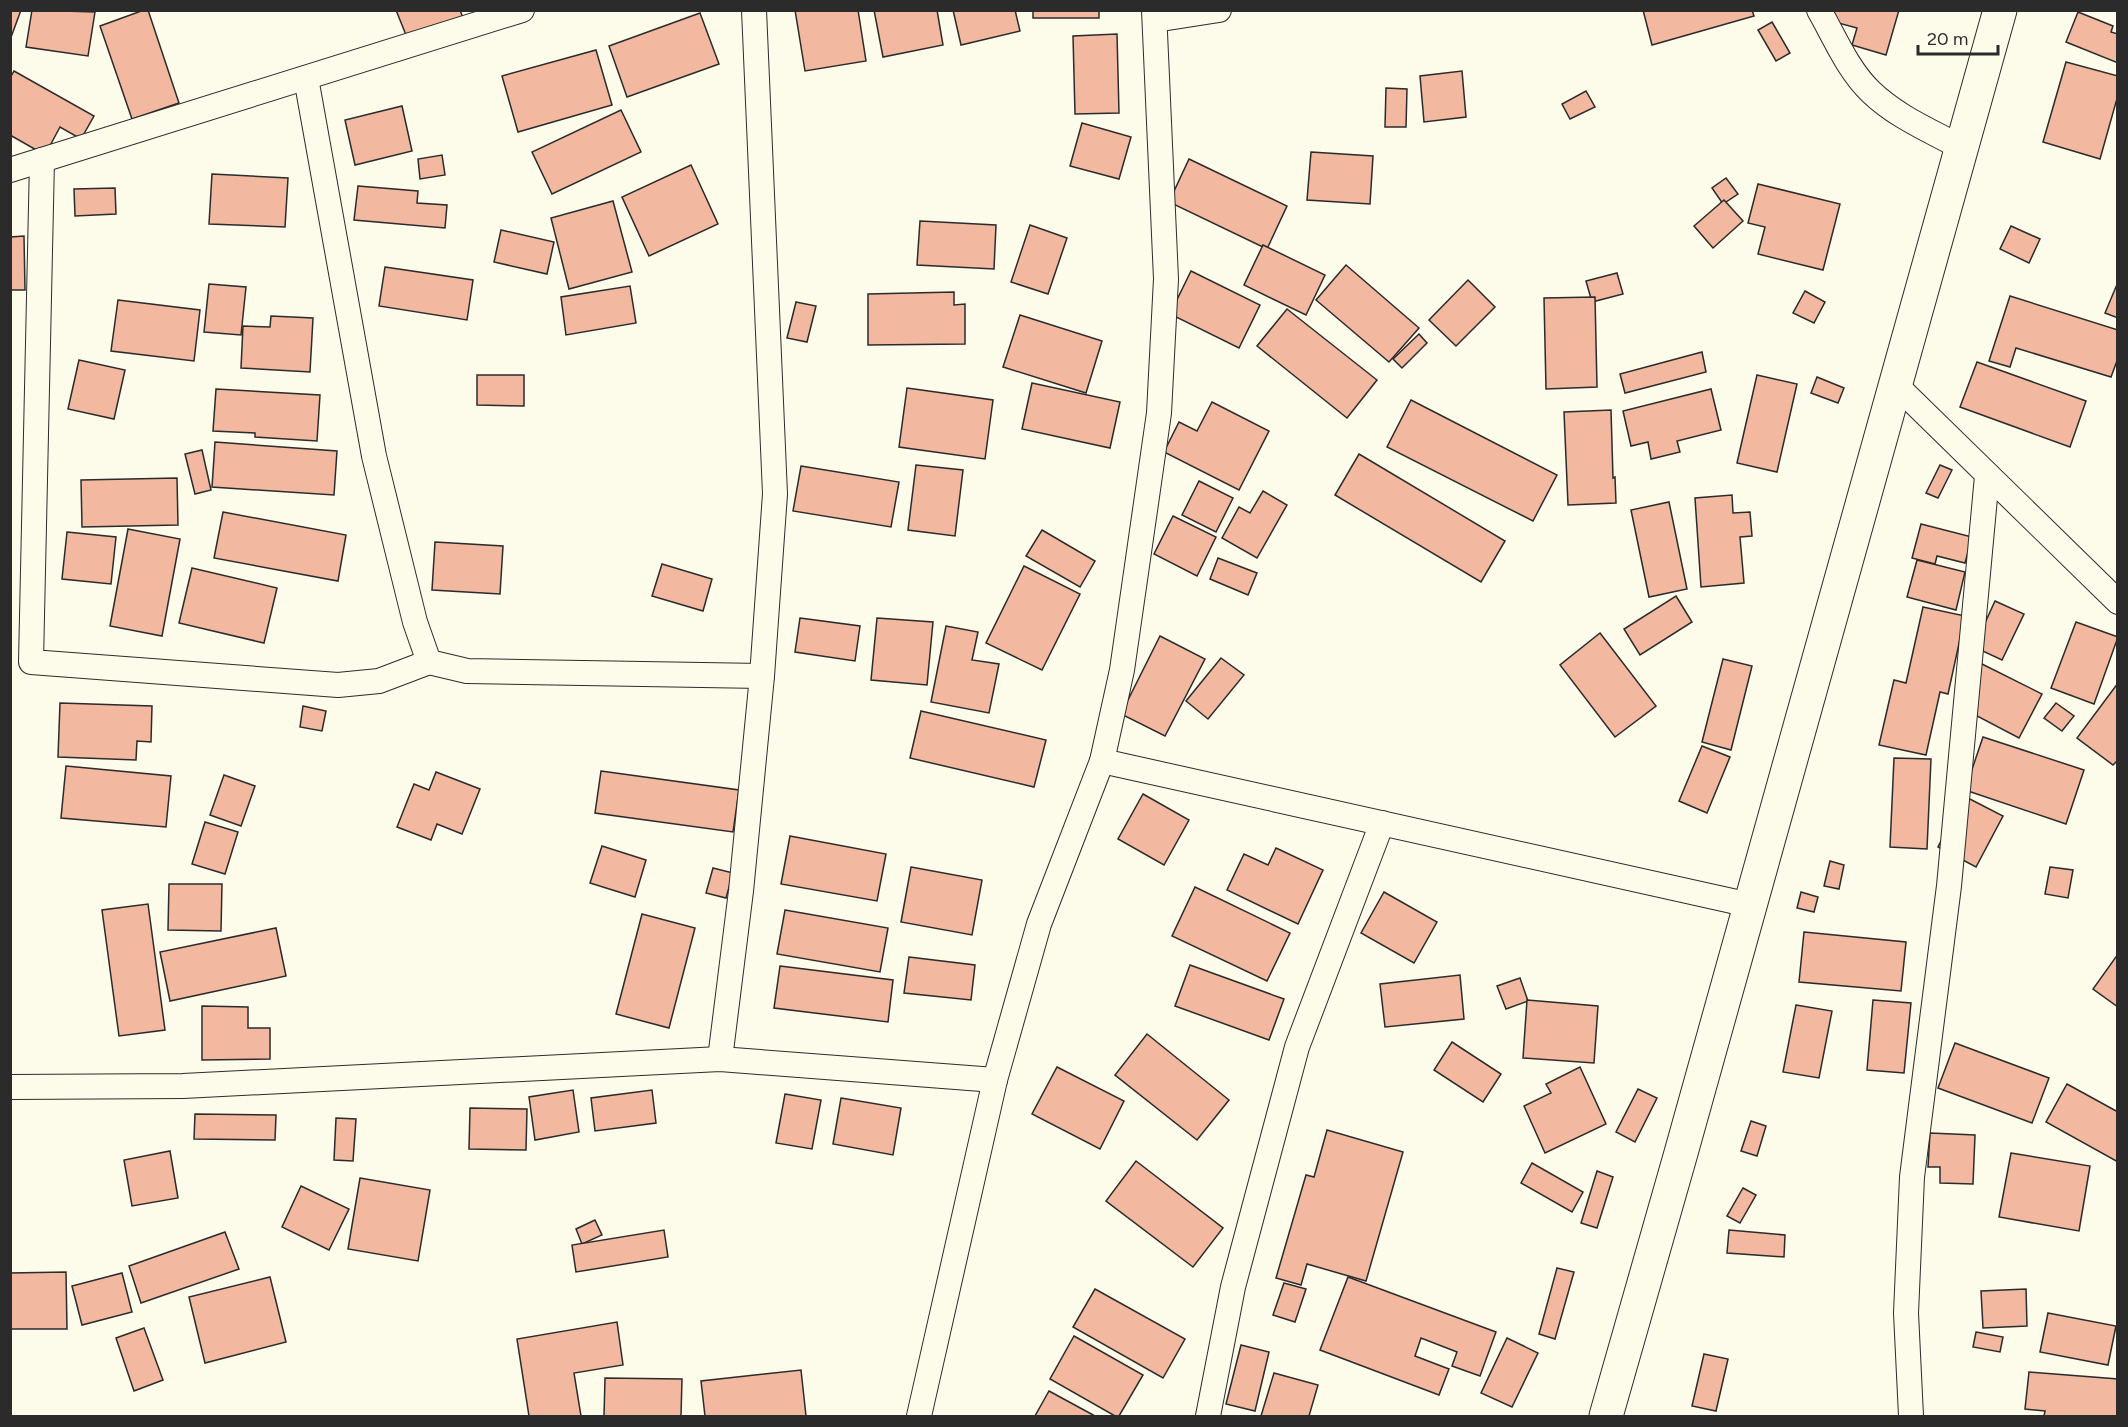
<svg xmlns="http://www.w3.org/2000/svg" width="2128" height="1427" viewBox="0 0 2128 1427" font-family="Figtree,sans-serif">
<rect width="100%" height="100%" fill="#fdfbea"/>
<g fill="#f2b8a0" stroke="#2b2b2b" stroke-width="1.5">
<polygon points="10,10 21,10 10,40"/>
<polygon points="32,10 95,12 88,56 26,47"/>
<polygon points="144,10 148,10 179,103 132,119 100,26"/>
<polygon points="396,10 460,10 463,18 408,40"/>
<polygon points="795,10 858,10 866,61 805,71"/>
<polygon points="874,10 937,10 943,45 883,57"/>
<polygon points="953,10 1015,10 1020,31 961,45"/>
<rect x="1033" y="10" width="66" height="8"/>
<polygon points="1643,10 1752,10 1754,16 1652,45"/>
<polygon points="1834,10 1899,10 1886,55 1852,45 1857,28 1831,21"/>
<polygon points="2078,12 2113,26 2111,32 2118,34 2118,63 2066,42"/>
<polygon points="700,13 719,64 627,97 609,46"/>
<polygon points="1772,22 1790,53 1776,61 1758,30"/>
<polygon points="1117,34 1119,113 1075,114 1073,36"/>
<polygon points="596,50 612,105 518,132 502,76"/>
<polygon points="2066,62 2118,76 2118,95 2100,159 2043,142"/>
<polygon points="14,71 94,116 81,139 60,127 45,155 10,135 10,78"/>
<polygon points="1462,71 1466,117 1424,122 1420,76"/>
<polygon points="1386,88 1407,89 1406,127 1385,127"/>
<polygon points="1586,91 1595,107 1570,119 1562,104"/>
<polygon points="402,106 412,151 355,165 345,120"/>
<polygon points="621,110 641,152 552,194 532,152"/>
<polygon points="1082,123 1131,137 1119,179 1070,166"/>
<polygon points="1311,152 1373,156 1370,204 1307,200"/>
<polygon points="442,155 445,175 420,179 418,159"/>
<polygon points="1189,159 1287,206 1267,249 1169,202"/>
<polygon points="691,165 718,224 649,256 622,197"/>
<polygon points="212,174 288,178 285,227 209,224"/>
<polygon points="1726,178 1738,194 1723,204 1712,188"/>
<polygon points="1758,184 1840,204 1823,270 1758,254 1765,227 1748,223"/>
<polygon points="358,186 418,191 417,203 447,205 445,228 354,220"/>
<polygon points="115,188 116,214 75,216 74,189"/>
<polygon points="1724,200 1743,221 1713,248 1694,226"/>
<polygon points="613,201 632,272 569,289 551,218"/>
<polygon points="920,221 996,225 994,269 917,265"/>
<polygon points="1030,225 1067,238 1048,294 1011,282"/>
<polygon points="2011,226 2040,239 2029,263 2000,249"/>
<polygon points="501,230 554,242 547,274 494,262"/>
<polygon points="24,236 25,290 10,290 10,237"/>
<polygon points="1263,245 1325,275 1306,315 1244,285"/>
<polygon points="1346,265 1419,328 1389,362 1316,300"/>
<polygon points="385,267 473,280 467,320 379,306"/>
<polygon points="1191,271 1260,305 1239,348 1170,314"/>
<polygon points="1617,273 1623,294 1592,302 1586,281"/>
<polygon points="1468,280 1495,307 1456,346 1429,320"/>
<polygon points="2118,282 2118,318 2105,313"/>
<polygon points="209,284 246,287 241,335 204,332"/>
<polygon points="630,286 636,323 566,335 561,297"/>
<polygon points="1805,291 1825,302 1814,323 1793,313"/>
<polygon points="954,292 954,305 965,304 965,344 868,345 868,294"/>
<polygon points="2010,296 2118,330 2118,358 2111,377 2016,348 2010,367 1989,361"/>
<polygon points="1595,297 1597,387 1546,389 1544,298"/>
<polygon points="118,300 200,310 194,361 111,351"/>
<polygon points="796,302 816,306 807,342 787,338"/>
<polygon points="1287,309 1377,380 1347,418 1257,346"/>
<polygon points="1020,315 1102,341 1086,393 1003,367"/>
<polygon points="271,316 313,318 310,372 241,368 243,326 270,327"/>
<polygon points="1419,334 1427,343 1402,368 1393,359"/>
<polygon points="1702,352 1706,372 1625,393 1620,374"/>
<polygon points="79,360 125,370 114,419 68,409"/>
<polygon points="1977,362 2086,401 2070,447 1960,407"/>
<polygon points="477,375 524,375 524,406 477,405"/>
<polygon points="1757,375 1797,384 1777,472 1737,463"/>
<polygon points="1817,377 1844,388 1838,403 1811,393"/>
<polygon points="1032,383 1120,402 1110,448 1022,429"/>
<polygon points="907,388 993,400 985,459 899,447"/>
<polygon points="216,389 320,395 317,441 255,437 255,433 213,431"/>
<polygon points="1711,389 1721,430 1677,441 1680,452 1651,459 1648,442 1631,446 1623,411"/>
<polygon points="1411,400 1557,475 1533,521 1387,447"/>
<polygon points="1212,402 1269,431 1239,490 1164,452 1179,422 1197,431"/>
<polygon points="1611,410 1613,478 1615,477 1616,503 1568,505 1564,412"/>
<polygon points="215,442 337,451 334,495 212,487"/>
<polygon points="202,450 211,490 195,494 185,454"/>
<polygon points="1359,454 1505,541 1481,582 1335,495"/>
<polygon points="916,465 963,470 955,536 908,530"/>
<polygon points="1940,465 1952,470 1938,498 1926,493"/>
<polygon points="801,466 899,482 891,527 793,511"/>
<polygon points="177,478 178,525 82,527 81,480"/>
<polygon points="1199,481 1233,498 1216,532 1182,515"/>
<polygon points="1263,491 1287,505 1257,558 1222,538 1239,507 1250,513"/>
<polygon points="1732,495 1733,513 1750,512 1752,536 1740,537 1744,583 1701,587 1695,498"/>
<polygon points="1669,502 1687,589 1649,597 1631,510"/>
<polygon points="223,512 346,535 338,581 214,558"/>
<polygon points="1173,516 1216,537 1197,576 1154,554"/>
<polygon points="1921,524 1972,537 1965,563 1937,556 1935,564 1912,558"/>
<polygon points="128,529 180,539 162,636 110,626"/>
<polygon points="1042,530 1095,561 1080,587 1026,556"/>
<polygon points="67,532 116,537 111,584 62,579"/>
<polygon points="435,542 503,546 500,594 432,590"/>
<polygon points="1218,558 1257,573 1248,595 1210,579"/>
<polygon points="1917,560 1965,572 1956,610 1907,597"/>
<polygon points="662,564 712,579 703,611 652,596"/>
<polygon points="1024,566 1080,594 1042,670 986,643"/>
<polygon points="192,568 277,588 264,643 179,623"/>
<polygon points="1676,596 1692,622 1640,655 1624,629"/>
<polygon points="1995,601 2024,614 2002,660 1974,647"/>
<polygon points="1923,607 1965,616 1948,694 1940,692 1926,755 1879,745 1894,680 1906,683"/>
<polygon points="800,618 860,626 855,661 795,652"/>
<polygon points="877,618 933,622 927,685 871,680"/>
<polygon points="2076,622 2118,637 2094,704 2051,688"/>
<polygon points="946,626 978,632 972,660 999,664 989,713 931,702"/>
<polygon points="1600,633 1656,706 1615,737 1560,665"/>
<polygon points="1160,636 1205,659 1165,736 1121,714"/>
<polygon points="1221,658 1244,675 1208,719 1186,701"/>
<polygon points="1723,659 1752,666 1731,750 1702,742"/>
<polygon points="1980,663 2042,694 2019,738 1958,706"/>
<polygon points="2118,683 2118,760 2113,765 2077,738"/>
<polygon points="60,703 152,706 151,742 137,741 136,760 58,757"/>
<polygon points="2056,703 2074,716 2062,731 2044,718"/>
<polygon points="303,706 326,711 322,731 300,727"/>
<polygon points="921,711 1046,740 1034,787 910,758"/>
<polygon points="1983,737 2084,770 2066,824 1965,790"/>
<polygon points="1702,746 1730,757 1707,813 1679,801"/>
<polygon points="1894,758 1931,759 1927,849 1890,847"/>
<polygon points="66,766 171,776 166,827 61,818"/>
<polygon points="601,771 739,790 733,832 595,813"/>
<polygon points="436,772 480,789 462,834 437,824 431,840 397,827 414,784 429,790"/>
<polygon points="224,775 255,786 241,826 210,815"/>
<polygon points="1143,794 1189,820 1164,865 1118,839"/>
<polygon points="1964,796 2003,816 1976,867 1938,847"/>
<polygon points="205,822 238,832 225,874 192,864"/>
<polygon points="790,836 886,854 877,901 781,884"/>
<polygon points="602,846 646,860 635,897 590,883"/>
<polygon points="1276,848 1323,870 1298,924 1227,890 1244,854 1268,865"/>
<polygon points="1830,861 1844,865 1839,889 1824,886"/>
<polygon points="911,867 982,880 972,935 901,922"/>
<polygon points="2050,867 2073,870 2068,898 2045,894"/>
<polygon points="713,868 733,873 726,898 706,893"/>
<polygon points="169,884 222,884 221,931 168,930"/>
<polygon points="1195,887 1290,933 1267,981 1172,936"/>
<polygon points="1384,892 1437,922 1414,963 1361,933"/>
<polygon points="1801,892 1818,897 1814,912 1797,908"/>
<polygon points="148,904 165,1030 119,1036 102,910"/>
<polygon points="785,910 888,928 880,972 777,954"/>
<polygon points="642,914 695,928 669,1028 616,1014"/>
<polygon points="276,928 286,976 170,1001 160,952"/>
<polygon points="1804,932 1906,942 1901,991 1799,982"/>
<polygon points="2118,954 2118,1007 2093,989"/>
<polygon points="909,957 975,965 971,1000 904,993"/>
<polygon points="1190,965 1284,999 1269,1040 1175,1006"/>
<polygon points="780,966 893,980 888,1022 774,1008"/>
<polygon points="1460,975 1464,1019 1385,1027 1380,984"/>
<polygon points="1520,978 1528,1001 1506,1009 1497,986"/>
<polygon points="1527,1000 1598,1006 1594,1063 1523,1058"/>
<polygon points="1873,1000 1911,1003 1904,1073 1867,1070"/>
<polygon points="1796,1005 1832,1011 1819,1078 1783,1072"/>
<polygon points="202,1006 248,1007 248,1028 270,1028 270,1059 202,1060"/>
<polygon points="1147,1034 1229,1100 1197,1140 1115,1075"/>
<polygon points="1452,1042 1501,1074 1483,1102 1434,1070"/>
<polygon points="1955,1043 2049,1078 2032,1123 1938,1088"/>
<polygon points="1057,1067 1124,1101 1100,1149 1032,1114"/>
<polygon points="1580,1067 1606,1124 1545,1153 1524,1106 1551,1093 1546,1084"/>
<polygon points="2067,1084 2118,1112 2118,1162 2046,1122"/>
<polygon points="1638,1089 1657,1098 1635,1142 1616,1132"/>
<polygon points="573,1090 579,1132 535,1140 529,1097"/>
<polygon points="652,1090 656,1123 595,1131 591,1098"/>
<polygon points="785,1094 821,1100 812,1149 776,1143"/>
<polygon points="841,1098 901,1108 893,1155 833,1144"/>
<polygon points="470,1108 527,1109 526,1150 469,1149"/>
<polygon points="195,1114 276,1115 275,1140 194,1139"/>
<polygon points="336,1118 356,1119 353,1161 334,1160"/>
<polygon points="1751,1121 1766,1126 1757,1156 1741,1151"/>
<polygon points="1327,1130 1403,1152 1366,1281 1307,1264 1301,1285 1276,1278 1306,1175 1314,1177"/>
<polygon points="1930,1133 1975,1135 1973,1184 1940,1183 1940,1167 1928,1167"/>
<polygon points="170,1151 178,1198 132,1206 124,1160"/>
<polygon points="2011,1153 2090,1166 2079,1231 1999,1217"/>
<polygon points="1136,1161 1223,1228 1193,1267 1106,1201"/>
<polygon points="1532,1163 1583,1192 1572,1212 1521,1183"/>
<polygon points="1597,1171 1613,1177 1597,1228 1581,1223"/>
<polygon points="360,1178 430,1190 418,1261 348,1249"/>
<polygon points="301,1186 349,1209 329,1250 282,1227"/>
<polygon points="1743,1188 1756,1195 1740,1223 1727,1216"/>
<polygon points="595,1220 602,1235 582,1244 576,1229"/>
<polygon points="664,1230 668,1257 576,1272 572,1245"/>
<polygon points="1729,1230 1785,1235 1784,1257 1727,1253"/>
<polygon points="225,1232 239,1269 141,1303 129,1266"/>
<polygon points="1557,1268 1574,1272 1555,1339 1539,1334"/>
<polygon points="66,1272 67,1329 10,1329 10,1273"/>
<polygon points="122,1273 132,1312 82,1325 72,1286"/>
<polygon points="270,1277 286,1342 205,1363 189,1297"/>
<polygon points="1348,1277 1496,1332 1480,1376 1452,1366 1457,1352 1421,1338 1415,1356 1449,1369 1439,1395 1320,1350"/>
<polygon points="1284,1283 1306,1289 1295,1322 1273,1315"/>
<polygon points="1095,1289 1185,1339 1163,1378 1073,1327"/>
<polygon points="2026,1289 2027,1326 1983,1328 1981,1291"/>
<polygon points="2048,1313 2116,1326 2108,1365 2040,1352"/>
<polygon points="617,1322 623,1365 574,1373 581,1416 529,1416 517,1339"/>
<polygon points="144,1328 163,1380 134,1391 116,1338"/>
<polygon points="1976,1332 2003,1337 2000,1352 1973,1347"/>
<polygon points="1074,1336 1143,1375 1119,1416 1115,1416 1050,1379"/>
<polygon points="1507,1338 1538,1353 1512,1407 1481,1393"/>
<polygon points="1241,1345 1269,1352 1255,1411 1226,1404"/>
<polygon points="1704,1354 1728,1359 1716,1411 1692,1406"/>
<polygon points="801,1370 806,1416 705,1416 701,1381"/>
<polygon points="2029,1372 2118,1379 2118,1416 2044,1416 2045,1411 2025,1409"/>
<polygon points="1274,1373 1318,1385 1309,1416 1261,1416"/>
<polygon points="605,1378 682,1379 681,1416 604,1416"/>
<polygon points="1049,1391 1095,1416 1035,1416"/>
</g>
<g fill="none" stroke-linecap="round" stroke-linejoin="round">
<defs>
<g id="street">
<path d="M1819,10C1835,38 1848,70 1871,92C1897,117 1931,131 1962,148"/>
<polyline points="1155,20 1219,10"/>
<polyline points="306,78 374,456 415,622 429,662 467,671 762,676"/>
<polyline points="42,160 31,662 338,685 379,681 429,662"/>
<polyline points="10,170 522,10"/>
<polyline points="1896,385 2118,602"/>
<polyline points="1102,761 1750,905"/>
<polyline points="720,1059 741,891 762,676 775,494 754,10"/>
<polyline points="10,1087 183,1086 720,1059 995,1080"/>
<polyline points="919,1416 995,1080 1039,924 1102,761 1122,670 1159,413 1166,279 1154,10"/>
<polyline points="1208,1416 1233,1287 1297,1047 1382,823"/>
<polyline points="1911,1416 1906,1313 1912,1177 1949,886 1987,476"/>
</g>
<polyline id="secondary" points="1606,1416 1681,1153 2000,10"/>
</defs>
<use href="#street" stroke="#2b2b2b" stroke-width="26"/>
<use href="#secondary" stroke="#2b2b2b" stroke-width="35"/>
<use href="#street" stroke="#fdfbea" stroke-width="24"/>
<use href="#secondary" stroke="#fdfbea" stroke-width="33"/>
</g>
<rect width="2128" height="1427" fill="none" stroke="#2b2b2b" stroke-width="24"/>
<path d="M1918 45v9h80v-9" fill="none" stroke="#2b2b2b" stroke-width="3"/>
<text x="1927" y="45" font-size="18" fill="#2b2b2b" stroke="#fdfbea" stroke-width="4.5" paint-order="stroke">20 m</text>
</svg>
